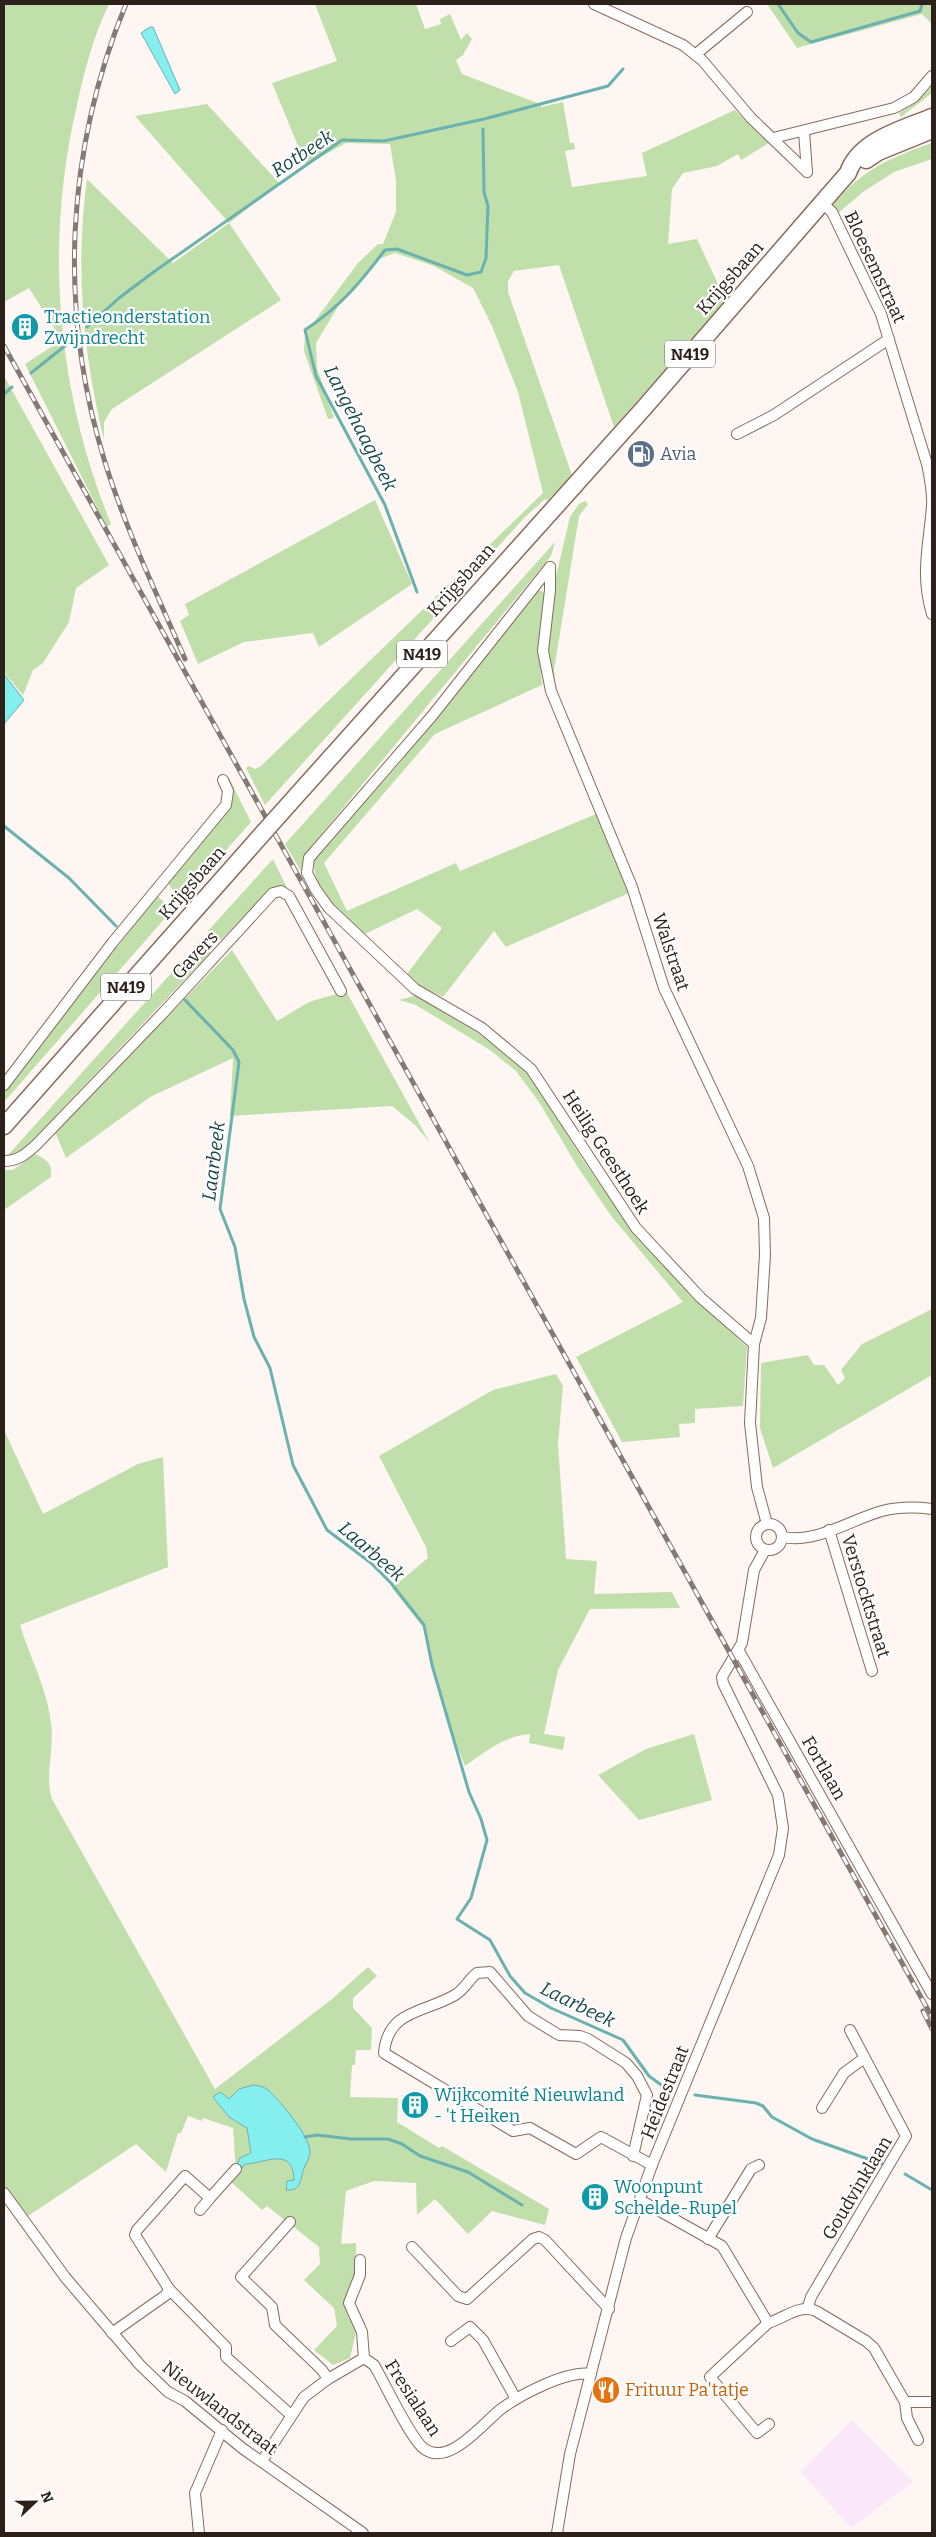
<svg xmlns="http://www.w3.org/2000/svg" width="936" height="2537" viewBox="0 0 936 2537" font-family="Bitter,serif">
<rect width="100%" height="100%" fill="#fdf6f3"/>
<polygon fill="#fae7f9" points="852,2420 913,2482 851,2528 801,2472"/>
<g fill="#c1dfab">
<path d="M4,4H109C94,35 84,71 77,105C44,245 57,391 111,524L107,527L25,364L62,340L29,288L4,302Z"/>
<polygon points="315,4 416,4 425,29 441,24 440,19 450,14 461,40 467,33 472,39 463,55 456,60 462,74 540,104 541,107 563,102 570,143 574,143 575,149 565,151 572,187 647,176 642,153 735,110 769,143 741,160 738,154 717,166 683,173 672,189 668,244 697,239 726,301 614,427 559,265 514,271 508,281 508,292 572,475 547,501 545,499 525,517 265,805 246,768 249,766 255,769 261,766 543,493 518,392 492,326 473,288 434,266 395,253 376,260 339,305 316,343 317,368 334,418 328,419 304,351 305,334 358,263 378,244 383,244 396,212 396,180 390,144 346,143 306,165 272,83 337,61"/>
<polygon points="767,4 932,4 932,24 922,14 797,48"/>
<polygon points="932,86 932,93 901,117 899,113 919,100"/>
<path d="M207,104L280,184L229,223L281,300L112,409L104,422V440C83,353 75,269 87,179L173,263L229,223L135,116Z"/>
<path d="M932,143V159L894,172L863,192L837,214L832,207C860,170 890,158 932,143Z"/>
<polygon points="4,376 109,565 76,588 69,622 43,663 33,670 23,695 4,672"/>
<polygon points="375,500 412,584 319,647 313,633 244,642 198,664 180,621 189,615 185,604"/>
<polygon points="585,501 588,504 579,516 554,670 555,684 551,681 548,656 556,576 570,517 579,504"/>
<polygon points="555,542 551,556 314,843 306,856 302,873 285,844"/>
<path d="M538,589L545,593L539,653L542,685L435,734L324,863L347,911L456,863L460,871L596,814L629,893L506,947L494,931L443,997L416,984L407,974L442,928L417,909L365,934C343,914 312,892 314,860L398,765Z"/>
<path d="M228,776L251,822L181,901L167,882L230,807C235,795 231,789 223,780Z"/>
<polygon points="273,859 288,890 278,886 270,889 221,940 208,931"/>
<polygon points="157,896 173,909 4,1102 4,1092"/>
<polygon points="201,940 210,953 22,1151 12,1156 9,1154"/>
<polygon points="232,950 277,1021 309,1002 346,991 430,1143 415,1125 392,1106 230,1116 233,1058 150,1097 66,1158 55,1132"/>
<polygon points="417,995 503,1049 530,1075 583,1160 631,1228 693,1296 747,1347 743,1406 695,1409 695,1423 679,1424 680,1437 622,1442 576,1357 683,1302 612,1217 577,1166 539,1102 516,1071 490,1050 416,1005 399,1000"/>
<path d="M35,1154C46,1159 53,1164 51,1177L4,1210V1170H13Z"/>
<polygon points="932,1309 932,1375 773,1468 760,1428 761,1363 808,1355 814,1365 824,1365 838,1385 845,1378 841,1370 862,1344"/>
<path d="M556,1374L563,1386L558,1444L566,1559L597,1561L594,1594L672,1592L680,1608L590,1609L558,1670L544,1734L565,1737L563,1750L529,1743L530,1734C504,1736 486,1751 465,1766L446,1718L424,1628L392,1588L428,1558L426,1547L379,1456L493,1390Z"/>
<path d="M4,1430L43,1514L138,1464L163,1457L168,1567L20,1625C30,1658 47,1688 51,1723C55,1749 44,1775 52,1799L215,2089L332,1999L368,1967L377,1976L353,1998V2008L372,2028L371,2050H356L355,2065H352L350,2097L398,2098L397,2122L439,2148L442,2146L549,2209L545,2225L492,2211L468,2234L435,2199L417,2215L416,2183L374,2181L346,2191L341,2244L356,2243V2276L346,2299V2312L356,2332L350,2358L333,2365L314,2350L337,2326L334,2308L304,2280L320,2264L319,2247L267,2206L262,2210L230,2181L236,2173L233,2128L203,2118L202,2121L188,2116L181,2133H178L166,2172L136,2144L28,2216L4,2185Z"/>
<polygon points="694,1734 712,1800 639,1820 598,1775 646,1749"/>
</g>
<g fill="#85efef" stroke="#6ab1af">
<polygon points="150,27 153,27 180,90 175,94 141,33"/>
<polygon points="4,674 24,700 4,724"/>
<path d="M253,2085C259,2086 263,2086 268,2090C280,2101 311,2137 310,2153C309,2161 303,2167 302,2175C300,2185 298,2191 286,2190L287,2181L294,2180C293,2145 264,2164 245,2164L242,2168L237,2165L240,2158L251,2153L247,2128L229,2117L213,2097L220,2092L229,2099L239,2089Z"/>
</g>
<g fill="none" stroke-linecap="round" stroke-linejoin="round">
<g stroke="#6ab1af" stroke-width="3">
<polyline points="778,4 798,33 811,42 920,11 922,4"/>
<polyline points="87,327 119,298 155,271 342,140 384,141 484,119 608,86 623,69"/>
<polyline points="31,373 66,345"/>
<polyline points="4,394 12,387"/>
<path d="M417,592L385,505L316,376L305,330C341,306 359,284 385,250L397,249L467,275L481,272L486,258L488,206L484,192L483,129"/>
<polyline points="4,826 69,878 116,926"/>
<polyline points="185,1000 233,1050 239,1062 220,1209 235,1247 244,1299 254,1337 270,1368 293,1465 327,1530 371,1563 391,1583 424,1625 432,1665 469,1792 481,1819 487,1840 471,1898 457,1919 490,1940 510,1976 525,1993 551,2008 623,2040 649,2076 668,2090"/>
<polyline points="695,2095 756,2103 763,2106 772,2117 812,2139 882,2164"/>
<polyline points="305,2137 317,2135 351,2139 388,2139 402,2144 420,2156 468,2172 522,2205"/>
<polyline points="905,2174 932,2190"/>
</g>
<defs>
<g id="street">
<polyline points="594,4 683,45 702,60 751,118 807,172"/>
<polyline points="696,54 747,12"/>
<polyline points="804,132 807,172"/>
<polyline points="773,138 894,108 914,97 932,76"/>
<path d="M822,203L832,212L881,314L927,464C930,478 933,492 932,506C929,545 920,574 932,614"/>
<polyline points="737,434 774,415 889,339"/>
<polyline points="550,567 432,716 309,858 307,873 316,890 329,908 415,989 482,1028 531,1069 636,1228 701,1298 754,1344"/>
<polyline points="550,567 550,590 543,651 551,691 632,887 664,988 748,1166 764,1218 765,1255 761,1318 754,1344 750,1423 757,1487 767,1524"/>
<polyline points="4,1085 113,942 226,805 228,791 223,780"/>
<path d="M4,1161C18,1161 26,1154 36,1145L163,1013L273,893L281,891L289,896L341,991"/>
<circle cx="769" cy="1537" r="13"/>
<polyline points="829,1530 872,1671"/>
<path d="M783,1537C816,1544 852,1519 882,1511C898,1507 917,1507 932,1509"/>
<polyline points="739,1651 932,1994"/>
<polyline points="822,2108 844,2073 863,2059"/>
<path d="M633,2156L647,2095L637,2076L626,2063L588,2039L580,2036L559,2035L528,2016L490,1972L477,1973C468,1980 465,1989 455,1995C425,2013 388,2009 384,2053L513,2131L530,2128L576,2154L601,2137L652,2165"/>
<polyline points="4,2193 65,2277 140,2365 168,2392 185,2401 242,2448 363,2533"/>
<path d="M640,2200L722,2246L768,2323C785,2318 799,2304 816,2311L866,2341L874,2348L905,2402H932"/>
<polyline points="200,2210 210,2198"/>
<polyline points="290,2222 241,2277 272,2307 275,2325 322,2370 328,2379"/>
<polyline points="708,2239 751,2169 759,2165"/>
<polyline points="412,2247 458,2296 467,2299 533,2239 539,2237 545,2240 609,2309"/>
<path d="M360,2260V2275L349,2303L362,2332L364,2358L374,2365C386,2385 407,2432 422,2447C447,2470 483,2423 501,2409C520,2395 567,2370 591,2374"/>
<polyline points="169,2289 226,2347 226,2357 291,2415"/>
<polyline points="808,2307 811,2297 906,2136 850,2030"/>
<polyline points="768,2323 710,2377 757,2433 769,2424"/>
<polyline points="112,2333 166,2295 169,2289 135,2235 137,2230 185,2176 210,2198 236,2169"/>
<polyline points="451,2341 470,2327 483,2340 516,2399"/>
<polyline points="905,2402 907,2418 918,2440"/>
<polyline points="262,2461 304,2397 328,2379 364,2358"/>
<polyline points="199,2533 195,2493 222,2430"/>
<polyline points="557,2533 570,2454 626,2238 652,2165 779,1855 783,1828 778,1795 723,1683 722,1677 742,1643 754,1570 765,1550"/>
</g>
<g id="primary">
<polyline points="866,160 878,152 932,130"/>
<path d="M289,804L643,409L848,173C859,140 903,129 932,117"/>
<polyline points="4,1126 249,849"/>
</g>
</defs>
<use href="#street" stroke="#886a5c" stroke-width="12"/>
<use href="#primary" stroke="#886a5c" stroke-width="19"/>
<use href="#street" stroke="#fff" stroke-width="10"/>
<use href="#primary" stroke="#fff" stroke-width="16"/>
<defs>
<g id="rail">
<path d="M126,4C66,150 58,308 104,459C125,528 157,594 185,659"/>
<polyline points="4,346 932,2017"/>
<polyline points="923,2011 932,2029"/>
</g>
</defs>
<use href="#rail" stroke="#847a75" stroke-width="5"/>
<use href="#rail" stroke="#fff" stroke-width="3" stroke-dasharray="9" stroke-linecap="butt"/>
<defs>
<polyline id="primary-bridge" points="249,849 289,804"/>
</defs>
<use href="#primary-bridge" stroke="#886a5c" stroke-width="19" stroke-linecap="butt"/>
<use href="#primary-bridge" stroke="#fff" stroke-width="16"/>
</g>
<defs>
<symbol id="building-disc" viewBox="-11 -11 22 22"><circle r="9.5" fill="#0f9aa8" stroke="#fff"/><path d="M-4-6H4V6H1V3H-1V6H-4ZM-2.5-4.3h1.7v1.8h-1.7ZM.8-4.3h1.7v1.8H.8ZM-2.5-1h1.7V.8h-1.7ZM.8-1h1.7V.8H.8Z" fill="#fff"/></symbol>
<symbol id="fuel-disc" viewBox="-11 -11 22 22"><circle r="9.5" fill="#5c6f8a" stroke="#fff"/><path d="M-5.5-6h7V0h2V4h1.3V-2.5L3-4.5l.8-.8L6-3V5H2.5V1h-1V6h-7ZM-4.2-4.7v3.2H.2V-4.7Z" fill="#fff"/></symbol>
<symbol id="restaurant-disc" viewBox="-11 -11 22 22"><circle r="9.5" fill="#e8710a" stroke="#fff"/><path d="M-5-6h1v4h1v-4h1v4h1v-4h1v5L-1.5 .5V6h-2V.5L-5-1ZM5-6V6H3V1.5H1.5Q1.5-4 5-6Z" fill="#fff"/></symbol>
</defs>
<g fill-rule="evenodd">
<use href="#building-disc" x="9" y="311" width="32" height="32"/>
<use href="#fuel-disc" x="625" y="438" width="32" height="32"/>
<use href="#building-disc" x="399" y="2089" width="32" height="32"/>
<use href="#building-disc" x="579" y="2181" width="32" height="32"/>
<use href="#restaurant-disc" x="590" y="2374" width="32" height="32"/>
</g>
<g text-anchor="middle" stroke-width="4.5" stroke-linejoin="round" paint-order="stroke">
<g fill="#fff" stroke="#6b635f" stroke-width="1">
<rect x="665" y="340.5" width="50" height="27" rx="4"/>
<rect x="397" y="640.5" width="50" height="27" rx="4"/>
<rect x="101" y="973.5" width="50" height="27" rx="4"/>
</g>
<g font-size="16" font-weight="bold" fill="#2c201a">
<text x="690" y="360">N419</text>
<text x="422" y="660">N419</text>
<text x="126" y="993">N419</text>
</g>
<g font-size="18" fill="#2c201a" stroke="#fff">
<text transform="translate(875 267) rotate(65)" y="6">Bloesemstraat</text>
<text transform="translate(730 278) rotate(-49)" y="6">Krijgsbaan</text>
<text transform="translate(461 580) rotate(-48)" y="6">Krijgsbaan</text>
<text transform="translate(192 883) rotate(-49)" y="6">Krijgsbaan</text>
<text transform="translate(671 952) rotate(71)" y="6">Walstraat</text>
<text transform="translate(195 955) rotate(-47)" y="6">Gavers</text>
<text transform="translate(606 1152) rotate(57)" y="6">Heilig Geesthoek</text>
<text transform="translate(866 1596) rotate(73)" y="6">Verstocktstraat</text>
<text transform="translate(824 1768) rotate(60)" y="6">Fortlaan</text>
<text transform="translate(665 2092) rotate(-68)" y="6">Heidestraat</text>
<text transform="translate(857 2188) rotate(-59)" y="6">Goudvinklaan</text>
<text transform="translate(413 2398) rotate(57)" y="6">Fresialaan</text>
<text transform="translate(220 2408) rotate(38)" y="6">Nieuwlandstraat</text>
</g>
<g font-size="18" fill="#0d838f" stroke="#fff" text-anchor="start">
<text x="44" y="323">Tractieonderstation<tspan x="44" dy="21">Zwijndrecht</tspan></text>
<text x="434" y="2101">Wijkcomité Nieuwland<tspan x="434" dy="21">- 't Heiken</tspan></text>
<text x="614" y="2193">Woonpunt<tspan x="614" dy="21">Schelde-Rupel</tspan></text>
</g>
<g font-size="18" fill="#4e5e75" stroke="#fff" text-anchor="start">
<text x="660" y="460">Avia</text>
</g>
<g font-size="18" fill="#c56008" stroke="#fff" text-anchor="start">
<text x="625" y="2396">Frituur Pa'tatje</text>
</g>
<g font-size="19" font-style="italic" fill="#184848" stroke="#fff">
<text transform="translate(302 153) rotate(-33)" y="7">Rotbeek</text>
<text transform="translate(361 428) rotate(63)" y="7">Langehaagbeek</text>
<text transform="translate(213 1161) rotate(-83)" y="7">Laarbeek</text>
<text transform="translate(372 1551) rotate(41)" y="7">Laarbeek</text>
<text transform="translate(578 2004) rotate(26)" y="7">Laarbeek</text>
</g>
</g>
<rect width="936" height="2537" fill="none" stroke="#2c201a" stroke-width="10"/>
<g transform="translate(35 2502) rotate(68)" stroke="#ffffff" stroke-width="4" paint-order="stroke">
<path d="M0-4L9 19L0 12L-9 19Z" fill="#2c201a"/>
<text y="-8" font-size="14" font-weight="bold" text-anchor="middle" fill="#2c201a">N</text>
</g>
</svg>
